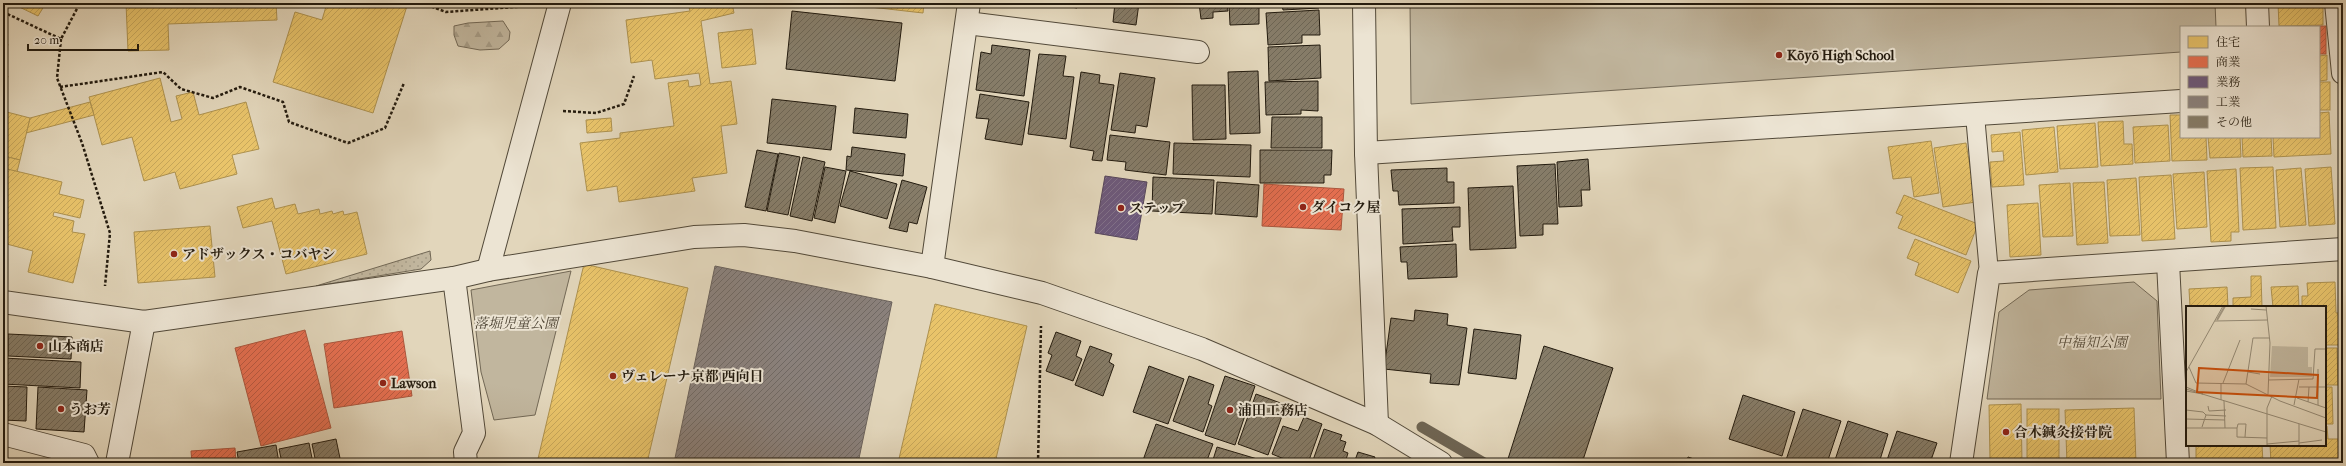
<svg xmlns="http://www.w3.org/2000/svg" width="2346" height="466" viewBox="0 0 2346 466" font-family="'IM FELL French Canon','Noto Serif JP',serif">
<defs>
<pattern id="grass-dots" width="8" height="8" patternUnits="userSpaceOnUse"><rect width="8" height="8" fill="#c1b69e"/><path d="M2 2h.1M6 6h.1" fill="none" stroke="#a69c87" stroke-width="1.8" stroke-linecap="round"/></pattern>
<pattern id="forest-firs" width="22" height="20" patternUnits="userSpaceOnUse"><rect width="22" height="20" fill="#c1b69e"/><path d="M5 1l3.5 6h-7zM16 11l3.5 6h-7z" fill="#a69c87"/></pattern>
<pattern id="homes-hatch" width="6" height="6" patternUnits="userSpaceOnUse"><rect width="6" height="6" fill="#e9c46a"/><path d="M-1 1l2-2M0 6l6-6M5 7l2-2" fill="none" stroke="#c8a85b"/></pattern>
<pattern id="shops-hatch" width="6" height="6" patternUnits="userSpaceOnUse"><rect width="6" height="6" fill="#e76f51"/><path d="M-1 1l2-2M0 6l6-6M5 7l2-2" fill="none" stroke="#bb5a42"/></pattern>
<pattern id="offices-hatch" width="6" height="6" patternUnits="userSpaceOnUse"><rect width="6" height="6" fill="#6d597a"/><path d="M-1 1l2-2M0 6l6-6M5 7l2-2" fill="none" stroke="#817189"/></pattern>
<pattern id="industry-hatch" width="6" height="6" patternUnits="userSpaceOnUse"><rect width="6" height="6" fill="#8a817c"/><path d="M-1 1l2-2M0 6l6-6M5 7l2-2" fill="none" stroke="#706964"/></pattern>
<pattern id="building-hatch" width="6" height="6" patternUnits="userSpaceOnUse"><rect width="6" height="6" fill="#867c68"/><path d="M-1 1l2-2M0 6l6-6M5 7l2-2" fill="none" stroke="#6d6554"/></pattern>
</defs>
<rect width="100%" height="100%" fill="#e2d6bb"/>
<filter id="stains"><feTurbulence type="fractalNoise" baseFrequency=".005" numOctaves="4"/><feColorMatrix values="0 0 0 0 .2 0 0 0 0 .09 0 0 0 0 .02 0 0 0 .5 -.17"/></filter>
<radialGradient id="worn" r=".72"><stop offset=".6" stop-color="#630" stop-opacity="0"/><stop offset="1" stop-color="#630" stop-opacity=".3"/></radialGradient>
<polygon fill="url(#grass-dots)" stroke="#726856" points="430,251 431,260 421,269 316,286"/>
<polygon fill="url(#forest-firs)" stroke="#726856" points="503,21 510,32 509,40 499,49 480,50 458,46 454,35 454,26 468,23"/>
<g fill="#c1b69e" stroke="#726856">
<polygon points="1410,3 2215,3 2216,27 2181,27 2181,52 1411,104"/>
<polygon points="571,271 535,415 494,420 481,372 471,290"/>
<polygon points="2134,282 2157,301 2161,399 1987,399 1999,312 2029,290"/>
</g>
<g fill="url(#homes-hatch)" stroke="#ad914e">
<polygon points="11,3 46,3 38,16"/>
<polygon points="126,3 276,3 277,20 168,24 169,50 128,51"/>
<polygon points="327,3 396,3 407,6 373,113 273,82 295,12 322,20"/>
<polygon points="688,3 732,3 734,13 701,21 710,84 731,81 737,124 721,126 727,173 692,178 695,191 619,202 617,186 587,191 580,143 620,138 620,133 674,126 668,83 688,80 689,87 701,85 699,73 655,79 652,60 631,63 626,20 690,11"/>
<polygon points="835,3 924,3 923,13"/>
<polygon points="2278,3 2323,3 2323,25 2279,26"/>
<polygon points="752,29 756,64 722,68 718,33"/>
<polygon points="3,42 8,44 3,69"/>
<polygon points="2327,55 2327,80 2319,81 2319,56"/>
<polygon points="3,75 8,76 3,97"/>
<polygon points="160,78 171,122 182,119 176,96 193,92 199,115 246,102 259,149 232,155 237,174 180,189 175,172 144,181 132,137 102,145 89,97"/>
<rect x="2319" y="82" width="11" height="28"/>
<polygon points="90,102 94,115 26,133 30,118"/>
<polygon points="3,111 30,118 20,160 3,156"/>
<polygon points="2329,112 2331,154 2274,157 2273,137 2319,137 2319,113"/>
<polygon points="2170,115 2181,115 2181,137 2206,137 2207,160 2172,161"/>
<polygon points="611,118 612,131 587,133 586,120"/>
<polygon points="2123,121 2124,144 2132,144 2133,164 2101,166 2098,122"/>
<polygon points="2095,123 2098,167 2060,169 2057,126"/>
<polygon points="2168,125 2170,161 2135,163 2133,127"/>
<polygon points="2054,127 2058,172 2026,175 2022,130"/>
<polygon points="2020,132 2024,185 1992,187 1990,162 2004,161 2003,151 1992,152 1991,135"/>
<polygon points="2208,137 2240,137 2241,157 2210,158"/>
<polygon points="2242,137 2271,137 2272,156 2243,157"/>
<polygon points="1931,141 1939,193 1914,197 1911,177 1893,179 1888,147"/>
<polygon points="1966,143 1976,202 1943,207 1934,148"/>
<polygon points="8,157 20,160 17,172 5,169"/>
<polygon points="2273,167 2276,228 2243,230 2240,168"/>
<polygon points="2331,167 2335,224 2309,226 2305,169"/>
<polygon points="3,168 62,182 59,194 84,200 80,218 54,212 53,216 74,221 72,232 85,234 73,283 28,272 33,251 3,243 3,230 8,207 3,206"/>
<polygon points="2301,168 2306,225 2280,227 2276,170"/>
<polygon points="2236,169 2239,232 2231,232 2231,241 2211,242 2207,171"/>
<polygon points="2204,172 2207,227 2177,229 2173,174"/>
<polygon points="2171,175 2175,239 2142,241 2139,177"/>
<polygon points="2136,178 2140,235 2110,236 2107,180"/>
<polygon points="2104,182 2108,243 2077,245 2073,183"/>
<polygon points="2070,183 2073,236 2043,237 2039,185"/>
<polygon points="1904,195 1978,224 1966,255 1898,228 1903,216 1896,213"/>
<polygon points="272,198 275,209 295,204 298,214 319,209 320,214 332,211 333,214 343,211 344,215 357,212 367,254 286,274 272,221 243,228 237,207"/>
<polygon points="2038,203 2041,255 2010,257 2007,205"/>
<polygon points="210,226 215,277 138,283 134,232"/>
<polygon points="1915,239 1971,261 1958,293 1915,275 1919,263 1907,258"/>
<polygon points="584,264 688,288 647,463 537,463"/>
<polygon points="2251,276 2261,276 2262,307 2233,307 2233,298 2251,297"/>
<polygon points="2335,282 2336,313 2343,313 2343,345 2325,345 2325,307 2302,307 2302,296 2308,296 2307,283"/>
<polygon points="2298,286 2299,307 2270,307 2273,307 2271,287"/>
<polygon points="2227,287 2228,307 2190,307 2189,289"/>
<polygon points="935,304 1027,326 995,463 898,463"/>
<polygon points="2325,348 2337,348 2338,385 2325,385"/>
<polygon points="2325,387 2332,387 2333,424 2325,424"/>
<polygon points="2021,404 2022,463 2005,463 2005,459 1990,459 1989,405"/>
<polygon points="2134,408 2136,463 2067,463 2065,410"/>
<rect x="2027" y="409" width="32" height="54"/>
<polygon points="2325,426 2327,426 2328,439 2340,439 2341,460 2271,462 2270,445 2325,445"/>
<polygon points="2196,445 2262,445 2263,463 2196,463"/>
</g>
<g fill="url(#shops-hatch)" stroke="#ac563d">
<polygon points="2326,26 2326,54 2319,54 2319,27 2294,27"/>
<polygon points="1264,184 1344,189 1341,230 1262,226"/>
<polygon points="305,330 331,428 261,446 235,348"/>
<polygon points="402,331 412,396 334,408 324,344"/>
<polygon points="235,448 236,463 192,463 191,451"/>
</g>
<polygon fill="url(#offices-hatch)" stroke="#56465a" points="1105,176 1147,182 1137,240 1095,233"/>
<polygon fill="url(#industry-hatch)" stroke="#6b625b" points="715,266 892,302 858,463 674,463"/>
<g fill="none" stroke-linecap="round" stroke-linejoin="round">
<polyline stroke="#6e6452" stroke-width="11" points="1422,427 1484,463"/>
</g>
<g fill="url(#building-hatch)" stroke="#221a0e">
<polygon points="1060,3 1078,3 1077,8 1060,5"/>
<polygon points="1115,3 1139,3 1136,25 1113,22"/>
<polygon points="1199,3 1227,3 1228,11 1213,12 1213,18 1201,19"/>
<polygon points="1229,3 1259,3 1259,24 1230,25"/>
<polygon points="1269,3 1318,3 1319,8 1283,10 1282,5 1269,5"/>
<polygon points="1319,10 1320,35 1302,35 1302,43 1268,45 1266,13"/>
<polygon points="792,11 902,23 895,81 786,69"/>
<polygon points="992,45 1030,50 1024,96 976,90 981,52 991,54"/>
<polygon points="1320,45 1321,78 1269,81 1268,47"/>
<polygon points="1039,54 1066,56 1063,76 1074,77 1066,139 1028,134"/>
<polygon points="1258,71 1260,133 1230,134 1228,72"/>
<polygon points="1081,72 1100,75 1099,83 1114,85 1102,161 1092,160 1094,151 1070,147"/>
<polygon points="1120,73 1155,78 1147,127 1136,125 1135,133 1111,130"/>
<polygon points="1318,81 1318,111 1301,110 1301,114 1266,115 1265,82"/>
<polygon points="1192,85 1225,85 1226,139 1193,140"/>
<polygon points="980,94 1029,102 1022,145 985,139 989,119 976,118"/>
<polygon points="772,99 836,106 831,150 767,143"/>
<polygon points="855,108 908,114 906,138 853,133"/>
<polygon points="1272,117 1322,117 1322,148 1271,148"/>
<polygon points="1110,135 1170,142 1166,175 1125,170 1126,162 1107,160"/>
<polygon points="1174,143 1251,145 1250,177 1173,174"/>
<polygon points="852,147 905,154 903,176 846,170 847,156 851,157"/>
<polygon points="757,150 778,154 766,211 745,207"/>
<polygon points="1260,150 1332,150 1331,175 1324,175 1324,183 1260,183"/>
<polygon points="779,153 800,157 788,215 767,211"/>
<polygon points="803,157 825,162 812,221 790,216"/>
<polygon points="1588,159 1590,190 1581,190 1582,206 1559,207 1557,162"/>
<polygon points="1555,164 1558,224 1543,224 1543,235 1520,236 1517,166"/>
<polygon points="825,167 846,171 835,223 814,218"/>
<polygon points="1447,168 1447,182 1454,182 1454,203 1399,205 1398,191 1393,191 1391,170"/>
<polygon points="850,171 897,184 887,219 840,206"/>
<polygon points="1153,177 1214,180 1212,214 1152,211"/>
<polygon points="902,180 927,187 917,224 909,222 907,232 889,228"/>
<polygon points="1217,182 1259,185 1257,217 1215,214"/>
<polygon points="1513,186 1516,248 1470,250 1468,188"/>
<polygon points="1460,207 1460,227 1452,227 1453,241 1403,244 1402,209"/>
<polygon points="1456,244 1457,277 1408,279 1407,262 1401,262 1400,247"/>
<polygon points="1415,310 1448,314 1447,325 1467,328 1459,385 1430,383 1431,374 1384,369 1391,318 1414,321"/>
<polygon points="1474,329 1521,335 1516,379 1468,373"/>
<polygon points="1056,332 1081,341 1076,356 1082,359 1073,381 1046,371 1052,355 1048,353"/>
<polygon points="8,334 72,337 71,359 8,356"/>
<polygon points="1090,346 1112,354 1109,362 1114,365 1103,396 1075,385"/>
<polygon points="1544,346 1613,368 1582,463 1507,462"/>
<polygon points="3,358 81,362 80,388 3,384"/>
<polygon points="1149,366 1184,379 1168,424 1133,412"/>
<polygon points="1189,376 1214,385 1208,404 1212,406 1203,432 1173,421"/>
<polygon points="1225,376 1255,386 1235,445 1205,435"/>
<polygon points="3,386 27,387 26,421 3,420"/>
<polygon points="38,387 87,390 84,432 36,429"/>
<polygon points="1256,394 1286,405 1268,455 1238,444"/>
<polygon points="1743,395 1795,412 1782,456 1729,439"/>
<polygon points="1803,409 1841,421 1827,463 1785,463"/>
<polygon points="1304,417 1322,424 1308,463 1294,463 1272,454 1283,426 1298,431"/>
<polygon points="1848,421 1888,434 1879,463 1834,463"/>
<polygon points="1156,424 1213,444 1206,463 1142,463"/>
<polygon points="1324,429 1342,435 1340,440 1346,442 1343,451 1348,453 1345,463 1312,463"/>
<polygon points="1897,431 1937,443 1930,463 1886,463"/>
<polygon points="336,439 341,463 316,463 312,444"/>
<polygon points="309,443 313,463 282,463 279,449"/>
<polygon points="276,445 279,463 239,463 237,452"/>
<polygon points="1217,447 1264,461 1263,463 1212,463"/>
<polygon points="1358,452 1375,457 1373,463 1354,463"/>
<polygon points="1688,457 1706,463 1686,463"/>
</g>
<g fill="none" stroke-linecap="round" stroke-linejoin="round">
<defs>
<polyline id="lane" points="1975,115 1989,273"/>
<g id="street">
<polyline points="1364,3 1366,153 1377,424"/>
<polyline points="2257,3 2258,27"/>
<polyline points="2336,3 2343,73"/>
<polyline points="967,23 1198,52"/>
<polyline points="1366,153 2181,101"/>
<polyline points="2168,262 2178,463"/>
<polyline points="932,267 969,3"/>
<polyline points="488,270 560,3"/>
<polyline points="454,278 474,433 465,452 466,463"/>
<polyline points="3,302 144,322 454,278 488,270 694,237 744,235 795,241 932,267 1042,293 1202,349 1377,424 1441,463"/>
<polyline points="3,434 84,455 88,463"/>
<polyline points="117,463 144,322"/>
<polyline points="1961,463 1989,273 2343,249"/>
</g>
</defs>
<use href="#lane" stroke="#524939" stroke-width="20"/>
<use href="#street" stroke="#524939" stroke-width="24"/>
<g stroke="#221a0e" stroke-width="2.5" stroke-dasharray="3 2" stroke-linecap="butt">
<polyline points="422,3 446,12 528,6"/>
<polyline points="3,12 61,39 80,3"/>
<polyline points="61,39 57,78 82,143 110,233 105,286"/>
<polyline points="60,87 163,72 181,89 213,98 240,87 283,102 289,122 348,143 385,128 404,83"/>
<polyline points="563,111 596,113 624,104 634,76"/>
<polyline points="1038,463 1041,326"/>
</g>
<use href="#lane" stroke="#ece4d3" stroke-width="18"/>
<use href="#street" stroke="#ece4d3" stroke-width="22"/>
</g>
<g fill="#8f2418" stroke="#ece4d3" stroke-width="1.5">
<circle cx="1779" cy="55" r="4"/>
<circle cx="1303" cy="207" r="4"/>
<circle cx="1121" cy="208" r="4"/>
<circle cx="174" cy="254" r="4"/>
<circle cx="40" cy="346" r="4"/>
<circle cx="613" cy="376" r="4"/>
<circle cx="383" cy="383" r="4"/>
<circle cx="61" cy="409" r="4"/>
<circle cx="1230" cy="410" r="4"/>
<circle cx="2006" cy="432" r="4"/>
</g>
<g text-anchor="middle" stroke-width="4" stroke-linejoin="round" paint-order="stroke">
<g font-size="14" font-weight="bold" fill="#221a0e" stroke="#ece4d3" text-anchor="start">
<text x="1787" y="60">Kōyō High School</text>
<text x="1311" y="212">ダイコク屋</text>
<text x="1129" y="213">ステップ</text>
<text x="182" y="259">アドザックス・コバヤシ</text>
<text x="48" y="351">山本商店</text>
<text x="621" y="381">ヴェレーナ京都 西向日</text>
<text x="391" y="388">Lawson</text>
<text x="69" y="414">うお芳</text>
<text x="1238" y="415">浦田工務店</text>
<text x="2014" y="437">合木鍼灸接骨院</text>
</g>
<g font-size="14" font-style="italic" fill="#524939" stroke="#ece4d3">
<text x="516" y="328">落堀児童公園</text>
<text x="2092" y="347">中福知公園</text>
</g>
</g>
<g transform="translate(2186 306)">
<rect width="140" height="140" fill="#e2d6bb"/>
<path d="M86,40L122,41V61H126V71H84Z" fill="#c1b69e"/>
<path fill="none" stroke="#a19680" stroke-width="2" d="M31,14L39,0"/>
<path fill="none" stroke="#958b76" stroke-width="1" d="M80,0L84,37L82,88M65,3L80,4M29,15L81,14M3,61L10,77L60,78L94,95L140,112M132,63V99M0,66L37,0M62,66L74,68M82,74L127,73L129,43H140M37,77L54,34M35,78V94M60,78L67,32H83M0,81L17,88M113,81H140M0,83L140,126M0,85L17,88M111,92L140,102M38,95L39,122M122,96L123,81M108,99L113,73M22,100L23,105L40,104M0,104L17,106L20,109L16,121M20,109L40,110M0,113L39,114M0,122H51V131L81,132M51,122L52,118H60L59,131M113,137L136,134M81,138L113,135M81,140V102L86,90M113,140V118"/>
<path fill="#ca500c" fill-opacity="0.15" stroke="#ca500c" stroke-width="2" d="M13,62L132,69L131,92L11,86Z"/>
<rect width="140" height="140" fill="none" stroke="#221a0e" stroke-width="2"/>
</g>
<rect width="2346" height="466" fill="none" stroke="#e2d6bb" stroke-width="16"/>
<rect x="4" y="4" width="2338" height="458" fill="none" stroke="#221a0e" stroke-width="2"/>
<rect x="8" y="8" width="2330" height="450" fill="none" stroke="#221a0e"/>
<rect x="2180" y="26" width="140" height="112" fill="#ece4d3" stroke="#9b9384"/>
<rect x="2188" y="36" width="20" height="12" fill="#e9c46a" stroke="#9b9384"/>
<text x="2216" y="46" font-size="12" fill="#221a0e">住宅</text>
<rect x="2188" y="56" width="20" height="12" fill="#e76f51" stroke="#9b9384"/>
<text x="2216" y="66" font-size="12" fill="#221a0e">商業</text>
<rect x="2188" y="76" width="20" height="12" fill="#6d597a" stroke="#9b9384"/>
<text x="2216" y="86" font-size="12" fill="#221a0e">業務</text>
<rect x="2188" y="96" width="20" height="12" fill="#8a817c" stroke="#9b9384"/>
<text x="2216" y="106" font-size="12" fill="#221a0e">工業</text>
<rect x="2188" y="116" width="20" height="12" fill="#867c68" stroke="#9b9384"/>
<text x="2216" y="126" font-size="12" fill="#221a0e">その他</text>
<path d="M28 44v6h110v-6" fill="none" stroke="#221a0e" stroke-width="2"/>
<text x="34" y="44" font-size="12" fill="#221a0e" stroke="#ece4d3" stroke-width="3" paint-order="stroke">20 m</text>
<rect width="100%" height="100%" filter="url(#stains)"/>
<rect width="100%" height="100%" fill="url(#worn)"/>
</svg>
